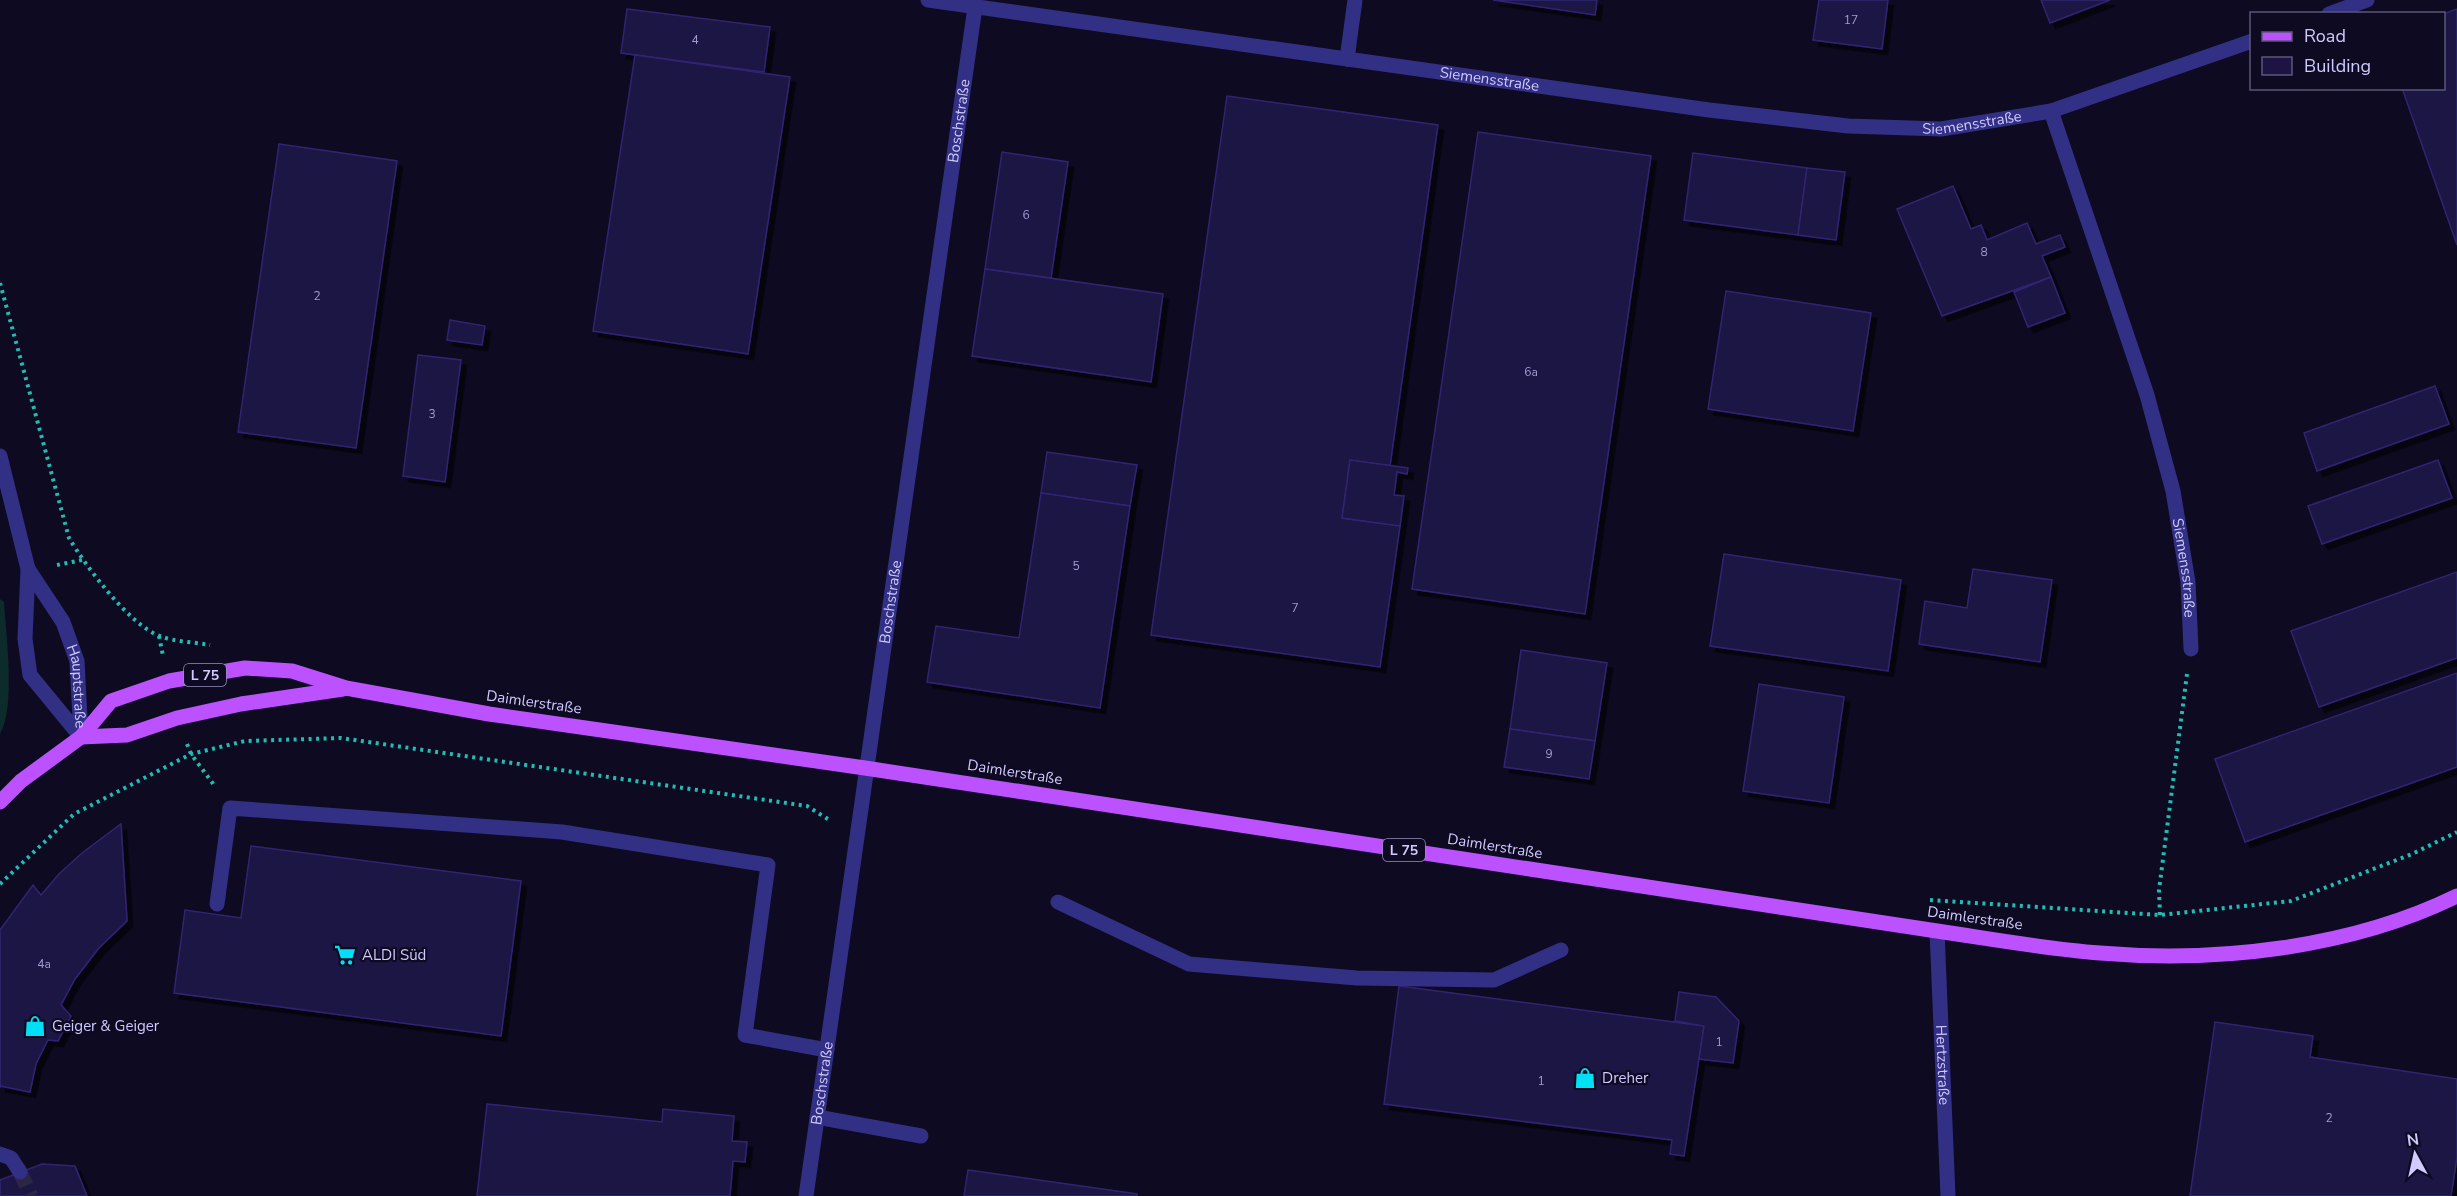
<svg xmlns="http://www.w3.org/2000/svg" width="2457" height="1196" viewBox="0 0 2457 1196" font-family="'Nunito Sans',sans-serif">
<defs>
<filter id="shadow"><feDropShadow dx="5.5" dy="5.5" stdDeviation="0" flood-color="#0009"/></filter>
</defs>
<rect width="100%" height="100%" fill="#0e0a21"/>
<path fill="#0d2b2a" d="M0,599L4,602C6,635 16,706 0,734Z"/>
<g fill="#1d1444" stroke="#322472" stroke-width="1.5" filter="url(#shadow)">
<polygon points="1493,0 1597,0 1595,15"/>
<polygon points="1819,0 1888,0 1882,49 1813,40"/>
<polygon points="2041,0 2110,0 2050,23"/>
<polygon points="627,9 770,27 764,72 621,53"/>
<polygon points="2457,9 2457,245 2402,88 2444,88 2443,14"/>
<polygon points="635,55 790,77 748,354 593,331"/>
<polygon points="1227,96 1438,125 1390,466 1350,460 1342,518 1400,526 1380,667 1151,635"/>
<polygon points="1478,132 1651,156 1585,614 1412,589"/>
<polygon points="279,144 397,161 356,448 238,432"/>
<polygon points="1002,152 1068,162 1051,278 985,269"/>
<polygon points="1693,153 1807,168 1798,235 1684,220"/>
<polygon points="1807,168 1845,172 1836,240 1798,235"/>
<polygon points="1953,186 1971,229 1981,225 1987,240 2027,223 2036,244 2060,235 2065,247 2042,256 2051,277 1942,316 1897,209"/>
<polygon points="985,269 1163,294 1151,382 972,356"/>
<polygon points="2051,277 2065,313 2028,327 2014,292"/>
<polygon points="1726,291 1871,313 1853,431 1708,409"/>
<polygon points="450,320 485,326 482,345 447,340"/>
<polygon points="418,355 461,360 445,482 403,476"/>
<polygon points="2435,386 2449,424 2317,471 2304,433"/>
<polygon points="1047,452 1137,465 1130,506 1041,493"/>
<polygon points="1350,460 1408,468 1407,474 1397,472 1394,495 1404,496 1400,526 1342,518"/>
<polygon points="2438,460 2452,498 2322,544 2308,506"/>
<polygon points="1041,493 1130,506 1100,708 927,682 936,626 1019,638"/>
<polygon points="1724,554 1901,580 1888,671 1710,646"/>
<polygon points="1973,569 2052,580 2040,662 1919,644 1925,601 1967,608"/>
<polygon points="2457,572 2457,658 2319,707 2291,631"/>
<polygon points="1521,650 1607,663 1595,741 1510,729"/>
<polygon points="2457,673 2457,767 2245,842 2215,759"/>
<polygon points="1759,684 1844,697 1829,803 1743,791"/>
<polygon points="1510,729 1595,741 1589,779 1504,767"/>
<polygon points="121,824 127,921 99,948 75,979 61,1005 71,1016 58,1041 48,1040 36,1064 30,1092 0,1086 0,1088 0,930 33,885 41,895 59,874 82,853"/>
<polygon points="251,846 521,881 501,1036 174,993 185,910 241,918"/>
<polygon points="1399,986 1704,1026 1684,1156 1670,1154 1672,1140 1384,1104"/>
<polygon points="1679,992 1716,997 1739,1021 1733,1063 1699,1059 1704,1026 1675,1021"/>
<polygon points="2215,1022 2313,1036 2310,1057 2457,1079 2457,1157 2451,1196 2190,1196"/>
<polygon points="487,1104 662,1122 663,1109 734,1116 732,1141 747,1142 745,1162 733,1161 730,1196 477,1196"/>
<polygon points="42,1164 75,1166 87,1196 0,1196 0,1180"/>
<polygon points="968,1170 1137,1194 1137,1196 964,1196"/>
</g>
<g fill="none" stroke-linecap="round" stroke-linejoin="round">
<polyline stroke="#2b2742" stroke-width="15" stroke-dasharray="15 8" stroke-linecap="butt" points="20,1172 31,1196"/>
<g stroke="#20bdb2" stroke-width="4" stroke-dasharray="3 4.5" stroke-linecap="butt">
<path d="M0,283L69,538C85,565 130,626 160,636C175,642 194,642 210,645"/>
<polyline points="57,565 82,560"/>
<polyline points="159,636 163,656"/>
<polyline points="187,744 191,754 214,785"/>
<polyline points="0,884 74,814 191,754 245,741 341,738 807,806 831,821"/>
<polyline points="1930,900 2160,915 2291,901 2412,854 2457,832"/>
<polyline points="2160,915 2159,890 2187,674"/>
</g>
<g stroke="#323085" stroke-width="15">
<path id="s1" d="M928,0L1709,110L1848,126L1941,129L2051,111L2252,41"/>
<polyline points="2329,14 2367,0"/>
<polyline points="1347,59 1355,0"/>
<path id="s2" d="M2051,111L2147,395L2173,491L2188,582L2191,649"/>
<polyline points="0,456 28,569 25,639 30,675 81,737"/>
<path id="s3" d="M28,569L63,622L77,661L81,737"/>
<polyline points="1058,902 1189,964 1357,978 1494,980 1561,950"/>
<polyline points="217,904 230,808 562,832 768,865 745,1035 827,1050"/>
<path id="s4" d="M1937,931L1948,1196"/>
<polyline points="817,1117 921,1136"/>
<polyline points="0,1154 11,1158 20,1172"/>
<path id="s5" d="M806,1196L975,7"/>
</g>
<g stroke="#bc51ff" stroke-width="15">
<polyline points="81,737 127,735 177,718 241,704 343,689"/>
<path d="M0,802L21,781L81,737L111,701L169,681L245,668L292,671L346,688L489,714L865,768L1937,931C1992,939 2046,949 2100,953C2218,963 2351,948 2457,896"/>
</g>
</g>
<defs>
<symbol id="supermarket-bare" viewBox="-9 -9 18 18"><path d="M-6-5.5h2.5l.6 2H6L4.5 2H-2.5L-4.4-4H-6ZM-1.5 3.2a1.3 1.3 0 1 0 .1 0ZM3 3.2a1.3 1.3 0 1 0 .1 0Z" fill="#00dff5" stroke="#0e0a21" stroke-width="2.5" paint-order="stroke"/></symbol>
<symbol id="shop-bare" viewBox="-9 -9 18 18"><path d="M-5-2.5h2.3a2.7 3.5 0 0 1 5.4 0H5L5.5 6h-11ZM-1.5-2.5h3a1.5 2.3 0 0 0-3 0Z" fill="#00dff5" stroke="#0e0a21" stroke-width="2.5" paint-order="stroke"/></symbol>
</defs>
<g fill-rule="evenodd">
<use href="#supermarket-bare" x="330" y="940" width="30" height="30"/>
<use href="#shop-bare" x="20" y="1011" width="30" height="30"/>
<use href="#shop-bare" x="1570" y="1063" width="30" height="30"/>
</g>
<g text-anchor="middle" stroke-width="4.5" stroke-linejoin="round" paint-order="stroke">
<g font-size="12" fill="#a29cd0">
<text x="1851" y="24">17</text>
<text x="695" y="44">4</text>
<text x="1026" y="219">6</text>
<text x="1984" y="256">8</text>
<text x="317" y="300">2</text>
<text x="1531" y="376">6a</text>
<text x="432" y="418">3</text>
<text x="1076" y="570">5</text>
<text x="1295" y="612">7</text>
<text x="1549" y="758">9</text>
<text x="44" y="968">4a</text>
<text x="1719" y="1046">1</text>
<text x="1541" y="1085">1</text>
<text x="2329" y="1122">2</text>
</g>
<g fill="#0e0a21" stroke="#9590bc" stroke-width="1.5">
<rect x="184" y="664" width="42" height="22" rx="4.5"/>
<rect x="1383" y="839" width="42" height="22" rx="4.5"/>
</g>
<g font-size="14" font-weight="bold" fill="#cfcaff">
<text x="205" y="680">L 75</text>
<text x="1404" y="855">L 75</text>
</g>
<g font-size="15" fill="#cfcaff" stroke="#0e0a21">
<text dy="5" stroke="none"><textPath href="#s1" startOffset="567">Siemensstraße</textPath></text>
<text dy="5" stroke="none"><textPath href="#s5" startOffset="1086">Boschstraße</textPath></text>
<text dy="5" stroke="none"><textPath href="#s1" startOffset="1053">Siemensstraße</textPath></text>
<text dy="5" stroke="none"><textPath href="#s2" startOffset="477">Siemensstraße</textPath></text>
<text dy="5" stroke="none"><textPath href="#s5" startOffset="600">Boschstraße</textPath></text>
<text dy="5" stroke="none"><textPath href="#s3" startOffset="130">Hauptstraße</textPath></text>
<text transform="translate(534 702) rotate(8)" y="5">Daimlerstraße</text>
<text transform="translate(1015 772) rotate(9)" y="5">Daimlerstraße</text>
<text transform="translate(1495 846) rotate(9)" y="5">Daimlerstraße</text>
<text transform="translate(1975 918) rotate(8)" y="5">Daimlerstraße</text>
<text dy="5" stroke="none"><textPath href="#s4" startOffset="134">Hertzstraße</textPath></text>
<text dy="5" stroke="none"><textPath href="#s5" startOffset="114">Boschstraße</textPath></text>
</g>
<g font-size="15" fill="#cfcaff" stroke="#0e0a21" text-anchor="start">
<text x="362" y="960">ALDI Süd</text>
<text x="52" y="1031">Geiger &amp; Geiger</text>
<text x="1602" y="1083">Dreher</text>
</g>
</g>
<rect x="2250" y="12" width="195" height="78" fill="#0e0a21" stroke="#5b577a" stroke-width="1.5"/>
<rect x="2262" y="32" width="30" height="9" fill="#bc51ff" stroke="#5b577a" stroke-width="1.5"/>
<text x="2304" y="42" font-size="18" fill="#cfcaff">Road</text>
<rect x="2262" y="57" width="30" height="18" fill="#1d1444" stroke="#5b577a" stroke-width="1.5"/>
<text x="2304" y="72" font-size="18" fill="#cfcaff">Building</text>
<g transform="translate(2415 1154) rotate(352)" stroke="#0e0a21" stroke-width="4.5" paint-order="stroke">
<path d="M0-4.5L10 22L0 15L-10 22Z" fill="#cfcaff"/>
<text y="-9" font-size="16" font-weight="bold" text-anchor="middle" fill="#cfcaff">N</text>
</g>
</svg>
